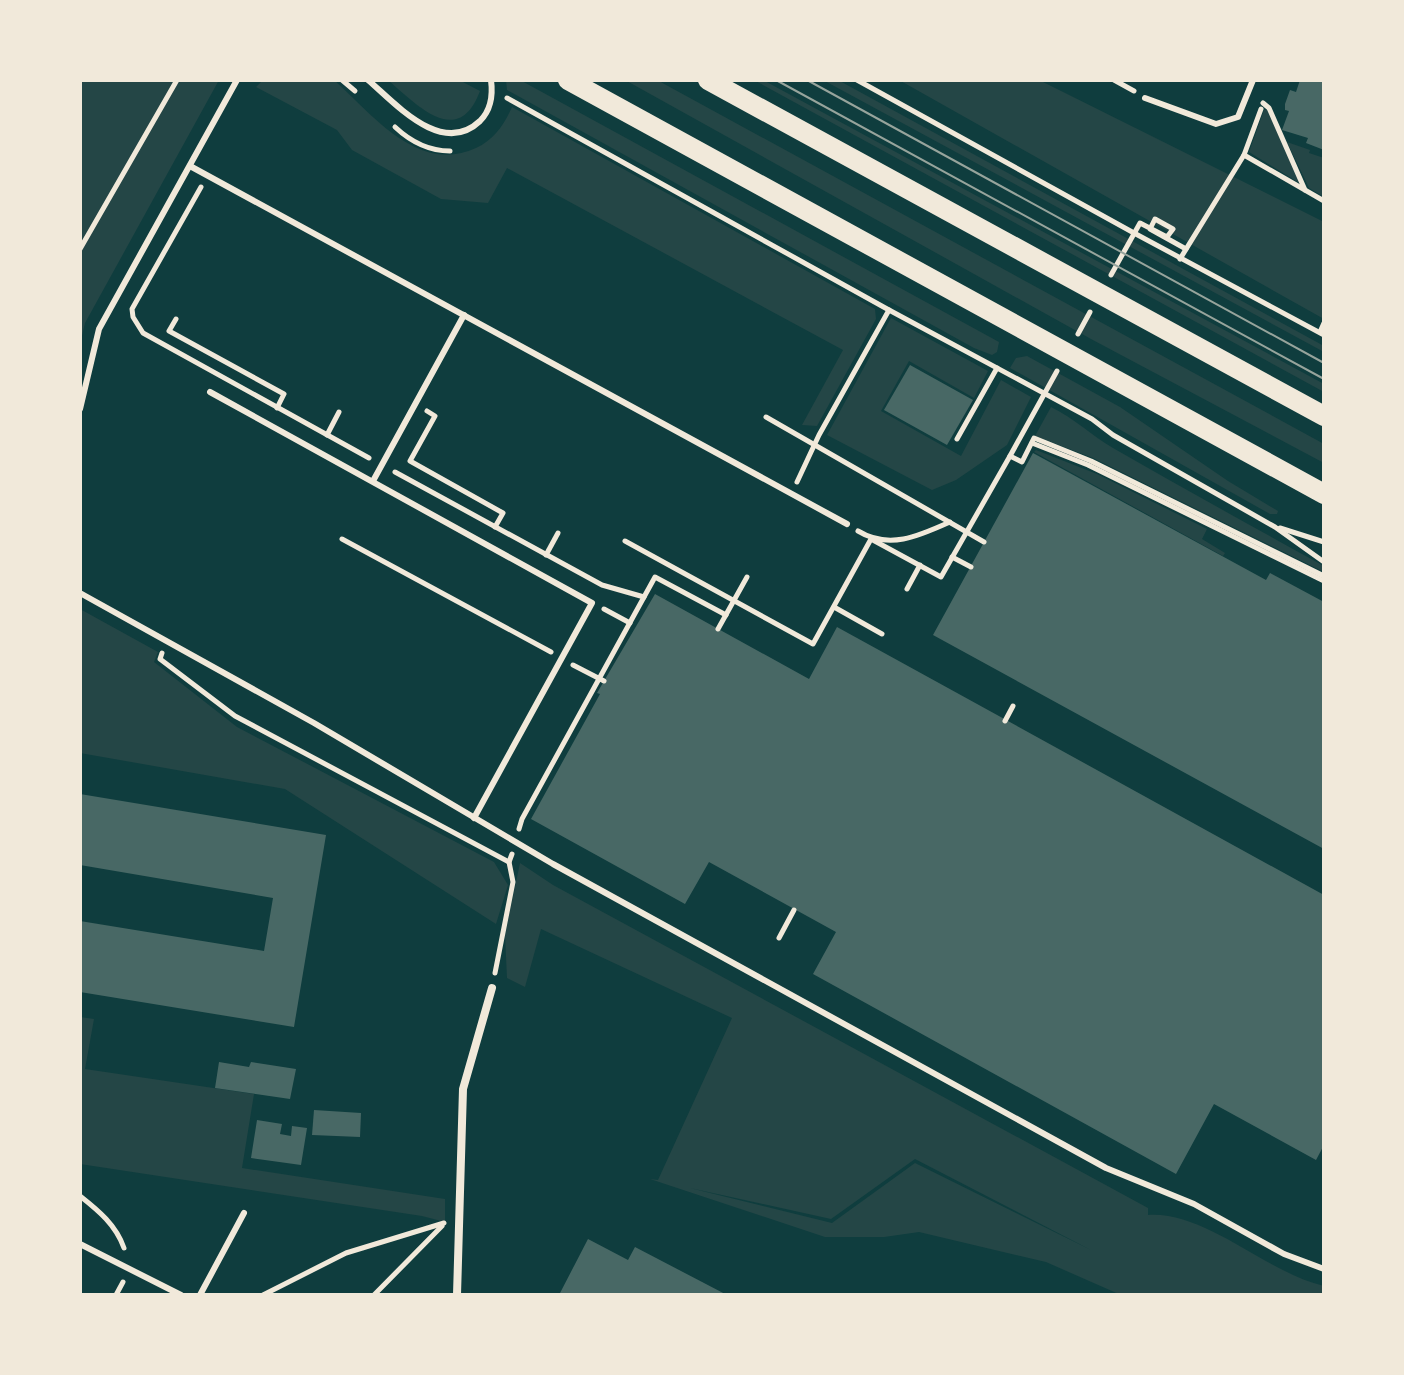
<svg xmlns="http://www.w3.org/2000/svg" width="1404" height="1375" viewBox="0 0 1404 1375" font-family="Montserrat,sans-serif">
<rect width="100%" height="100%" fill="#0f3d3e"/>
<g fill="#244646" fill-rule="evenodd">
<polygon points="80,80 219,80 85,323 80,344"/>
<path d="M263,80H334C372,114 418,175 476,148C494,140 504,125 512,107L875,309L876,319L817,426L802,425L843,350L507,168L488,203L441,199L352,150L337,130L256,87Z"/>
<path d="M388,80H459L480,91C458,150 416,104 388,80Z"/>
<polygon points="506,80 520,80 999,342 997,352 992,355 974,348 507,90"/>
<polygon points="625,80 657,80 1324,444 1324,463 1091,339"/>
<polygon points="754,80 763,80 1324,384 1324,392"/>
<polygon points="823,80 838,80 1324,346 1324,352"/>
<polygon points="899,80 1039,80 1324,222 1324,319"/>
<polygon points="1264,110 1267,110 1301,184 1249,152"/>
<polygon points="1287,142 1310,150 1309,153 1324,158 1324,197 1309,188"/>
<polygon points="891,318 988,371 974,398 909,361 881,411 961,456 1001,380 1031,397 1007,445 956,480 932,490 827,435"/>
<polygon points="1027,356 1120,407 1228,481 1278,511 1277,514 1270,514 1010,368 1016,358"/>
<path d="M1051,407C1074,418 1091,435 1113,448C1183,488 1253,527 1324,566V572L1093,458L1035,436Z"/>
<polygon points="1036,450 1097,474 1207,529 1202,539 1225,553 1223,556 1034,452"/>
<polygon points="80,609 158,652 154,662 237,727 494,862 508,885 496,924 285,789 80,753"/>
<path d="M520,863L553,885L1148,1208V1215C1206,1211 1265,1272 1324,1286V1295H1121L1046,1262L919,1232L884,1237H825L650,1179L658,1180L732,1018L541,929L525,987L507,978L505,935ZM915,1159L1091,1250L915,1163L832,1223L690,1188L831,1219Z"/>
<polygon points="80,1017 94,1019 85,1069 254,1094 242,1168 445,1199 445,1222 422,1216 80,1164"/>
</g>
<g fill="#486865">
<polygon points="1300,80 1324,80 1324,150 1306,143 1308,138 1282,130 1289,111 1285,110 1285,104 1290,90 1296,92"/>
<polygon points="910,365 973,400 947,445 884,410"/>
<polygon points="1033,453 1266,580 1270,573 1324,602 1324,849 933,635"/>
<polygon points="655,594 809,679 837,627 1324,895 1324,1145 1316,1160 1214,1104 1176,1174 813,974 836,932 709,862 685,904 531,819 600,694 597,693"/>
<polygon points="80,794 326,835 294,1027 80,992 80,921 264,951 273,898 80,865"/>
<polygon points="219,1062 249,1067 251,1062 296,1069 290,1099 215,1088"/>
<polygon points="314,1110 361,1113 360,1137 312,1135"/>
<polygon points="257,1120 282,1124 280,1134 291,1136 292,1126 307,1128 301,1165 251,1158"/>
<polygon points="588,1239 628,1260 635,1247 727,1295 559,1295"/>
</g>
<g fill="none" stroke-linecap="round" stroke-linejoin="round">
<g stroke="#f1e9da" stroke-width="5">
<polyline points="342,80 355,91"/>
<polyline points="857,80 1134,233 1324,335"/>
<polyline points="1114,80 1134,91"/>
<polyline points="507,98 889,310 1092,419 1113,435 1275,527 1324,562"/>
<polyline points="1263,103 1269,108 1305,190"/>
<path d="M395,127C411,142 428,151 450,151"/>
<polyline points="1244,155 1324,201"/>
<polyline points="201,187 132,309 133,317 143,333 369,458"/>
<polyline points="80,249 177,80"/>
<polyline points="1180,259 1244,155 1261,109"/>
<polyline points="1111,275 1140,223 1167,237 1173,229 1155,219 1150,229 1186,249"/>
<polyline points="176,319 169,331 284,394 277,408"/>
<polyline points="1320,332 1324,323"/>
<polyline points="1078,334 1090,312"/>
<polyline points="1057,371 1010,456 1022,462 1034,438 1091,461 1324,576"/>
<polyline points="427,411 435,416 410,461 503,513 495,527"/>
<polyline points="766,417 984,542"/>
<polyline points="327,435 339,412"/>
<polyline points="957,439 997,368"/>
<polyline points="1032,443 1088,465 1324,581"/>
<polyline points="395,472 602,585 644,597"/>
<polyline points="797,482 819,435 889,310"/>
<polyline points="1280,528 1324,542"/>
<path d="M858,531C889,550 919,536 950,522"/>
<polyline points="342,539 551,652"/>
<polyline points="625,541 813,644 871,539 941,577 1010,456"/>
<polyline points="546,555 558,533"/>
<polyline points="952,557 971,567"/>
<polyline points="907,589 920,565"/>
<polyline points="834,607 882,634"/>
<polyline points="604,609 630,623"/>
<polyline points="718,629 747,577"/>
<polyline points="162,653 160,659 235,716 509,862"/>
<polyline points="573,665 604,681"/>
<polyline points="1005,721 1013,706"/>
<polyline points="519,829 522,819 655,577 726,615"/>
<polyline points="779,938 794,910"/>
<polyline points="495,973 513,882 509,862 512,854"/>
<path d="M80,1196C99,1211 116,1225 124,1248"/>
<polyline points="116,1295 123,1282"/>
<polyline points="263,1295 346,1253 444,1223"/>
<polyline points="374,1295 442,1226"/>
</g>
<g stroke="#f1e9da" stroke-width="6">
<path d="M368,80C396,104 442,157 480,121C491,110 493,95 491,80"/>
<polyline points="1145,98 1216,124 1238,117 1253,80"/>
<polyline points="190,166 847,524"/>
<polyline points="210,392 592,603 474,818"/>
<polyline points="80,409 99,329 237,80"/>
<polyline points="373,481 464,315"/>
<polyline points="80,593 314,723 553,864 1106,1168 1194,1204 1284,1254 1324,1269"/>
<polyline points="80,1244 181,1295"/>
<polyline points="200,1295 244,1213"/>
</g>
<polyline stroke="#f1e9da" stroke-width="8" points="457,1295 463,1089 492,988"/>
<g stroke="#f1e9da" stroke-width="20">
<polyline points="568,80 1324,494"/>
<polyline points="708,80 1324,416"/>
</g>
<g stroke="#97a49c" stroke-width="2">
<polyline points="776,80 1324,379"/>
<polyline points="807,80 1324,363"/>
</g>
</g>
<rect width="1404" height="1375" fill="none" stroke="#f1e9da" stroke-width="164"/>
</svg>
